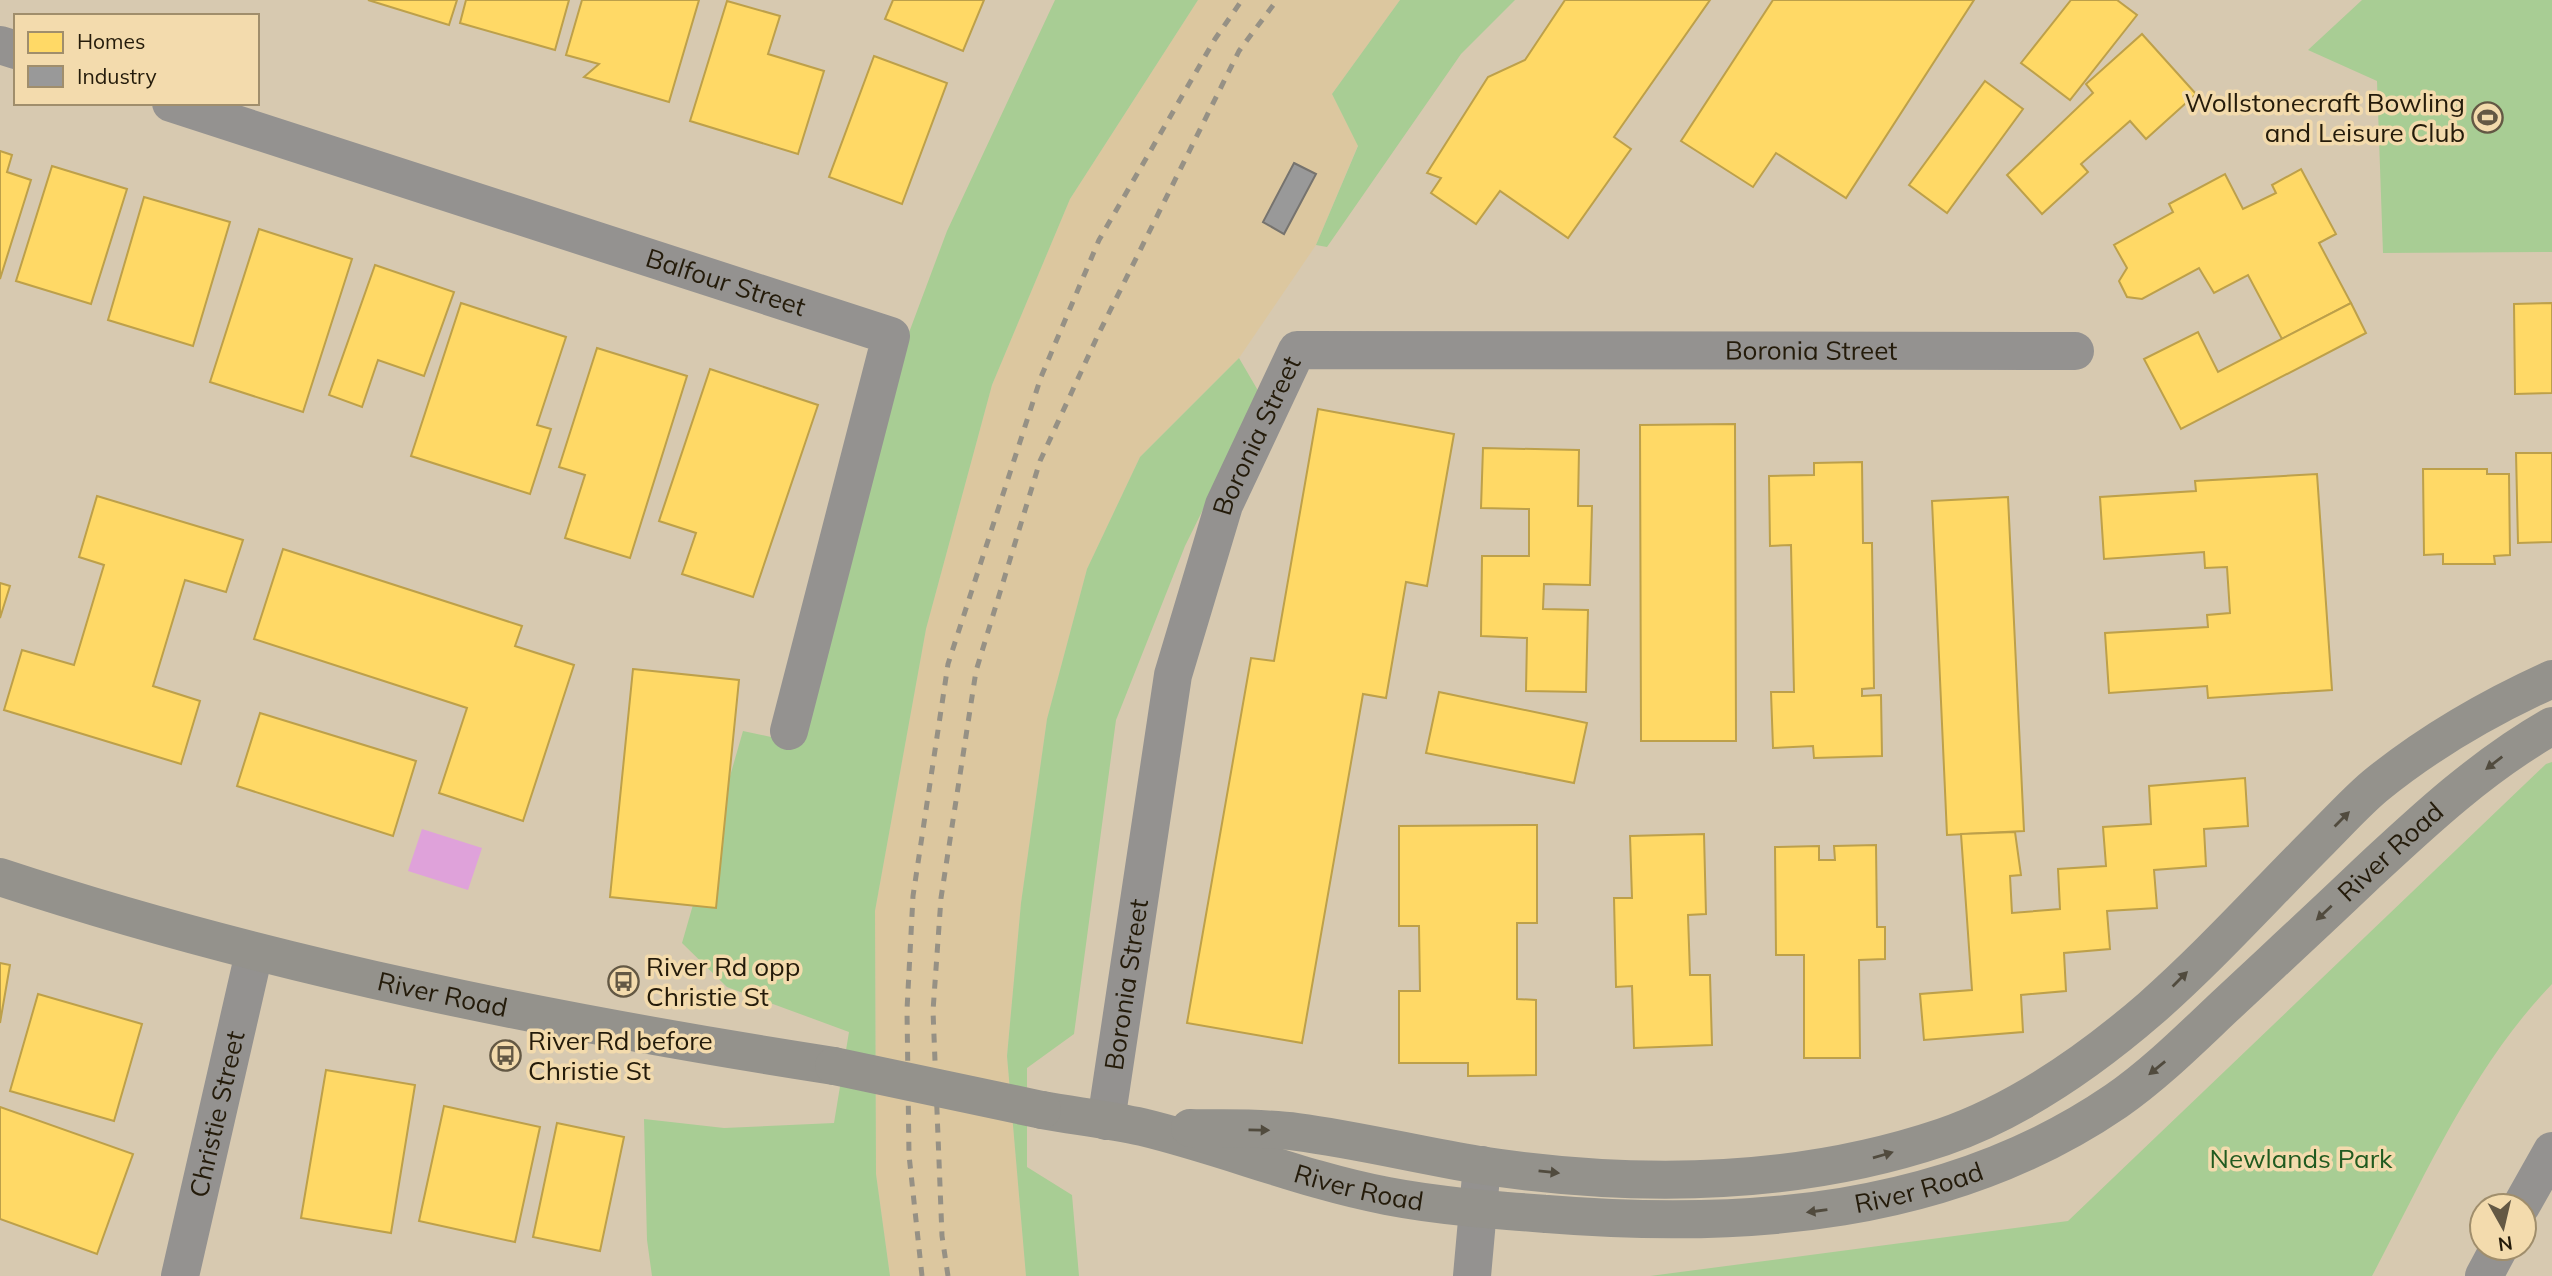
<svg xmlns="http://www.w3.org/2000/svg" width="2552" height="1276" viewBox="0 0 2552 1276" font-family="Mulish,sans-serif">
<rect width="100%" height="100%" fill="#d7c9b0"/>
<polygon fill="#dcc79f" points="1198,0 1400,0 1332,94 1358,145 1316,245 1239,358 1140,457 1087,569 1047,719 1021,903 1007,1055 1026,1276 890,1276 876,1174 875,911 926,629 992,385 1070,199"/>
<g fill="#a8cd94">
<polygon points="1055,0 1198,0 1070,199 992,385 926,629 875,911 876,1174 890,1276 652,1276 647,1240 644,1119 724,1128 834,1123 849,1032 727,987 682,943 743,731 803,744 889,386 947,231"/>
<polygon points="1400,0 1515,0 1461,54 1327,247 1316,245 1358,146 1332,94"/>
<polygon points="2362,0 2552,0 2552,252 2383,253 2377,81 2308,50"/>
<polygon points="1239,358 1260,394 1185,546 1116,720 1074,1034 1027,1068 1027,1167 1072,1195 1079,1276 1026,1276 1007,1056 1021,903 1047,719 1087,569 1140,457"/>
<path d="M2552,762V984C2473,1066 2425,1176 2372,1276H1650L2068,1221L2546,764Z"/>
</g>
<polygon fill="#dfa2da" points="422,829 482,848 468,890 408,871"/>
<g fill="#ffd966" stroke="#bda04a" stroke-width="2">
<polygon points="368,0 457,0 449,25"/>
<polygon points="466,0 569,0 555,50 460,23"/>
<polygon points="582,0 699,0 669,102 584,77 599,64 566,55"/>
<polygon points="893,0 984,0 963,51 885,19"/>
<polygon points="1565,0 1710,0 1614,137 1631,149 1568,238 1500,191 1476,224 1431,193 1441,178 1427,173 1488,77 1525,60"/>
<polygon points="1773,0 1974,0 1846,198 1776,153 1753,187 1681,141"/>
<polygon points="2071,0 2117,0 2137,15 2070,100 2021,63"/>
<polygon points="727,1 780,16 768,54 824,71 798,154 690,121"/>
<polygon points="2142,34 2196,94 2146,139 2130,121 2081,164 2088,172 2042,214 2007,175 2093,93 2086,84"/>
<polygon points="874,56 947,83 902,204 829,177"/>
<polygon points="1985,81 2023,109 1947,213 1909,185"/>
<polygon points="0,151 12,155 7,172 31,180 0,279"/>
<polygon points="52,166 127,189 91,304 16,281"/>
<polygon points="2301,169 2336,234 2319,243 2351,303 2282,339 2248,275 2214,293 2199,268 2142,299 2127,297 2119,281 2127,268 2114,245 2173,212 2169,204 2225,174 2243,209 2276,193 2272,185"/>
<polygon points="144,197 230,222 193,346 108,320"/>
<polygon points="259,229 352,259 303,412 210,382"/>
<polygon points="375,265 454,292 424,376 378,360 362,407 329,395"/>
<polygon points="461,303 566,337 537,425 551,429 530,494 411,456"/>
<polygon points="2351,303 2366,333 2181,429 2144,359 2198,332 2218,372"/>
<polygon points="2552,303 2552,393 2515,394 2514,304"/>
<polygon points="597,348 687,376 630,558 565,538 585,475 559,467"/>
<polygon points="710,369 818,405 753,597 682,574 696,533 659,521"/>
<polygon points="1318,409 1454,434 1427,586 1406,582 1386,698 1363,694 1302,1043 1187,1023 1251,658 1274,661"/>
<polygon points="1735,424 1736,741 1641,741 1640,425"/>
<polygon points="1483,448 1579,450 1578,506 1592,506 1590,585 1544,584 1543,609 1588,610 1586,692 1526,691 1527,638 1481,636 1482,556 1529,556 1529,509 1481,508"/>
<polygon points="2516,453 2552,453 2552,542 2518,543"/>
<polygon points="1862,462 1863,543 1872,543 1874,688 1862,689 1862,696 1881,695 1882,756 1814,758 1813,746 1773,748 1771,692 1794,692 1791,545 1770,546 1769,476 1814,475 1814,463"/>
<polygon points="2423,469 2487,469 2487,474 2509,474 2510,555 2494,556 2495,564 2443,564 2443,554 2424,555"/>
<polygon points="2317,474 2332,690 2208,698 2207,686 2109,693 2105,633 2208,627 2207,615 2230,613 2227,567 2205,568 2204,552 2104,559 2100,497 2196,491 2195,481"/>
<polygon points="97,496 243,540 226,592 185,580 153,686 200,701 181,764 4,710 22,650 74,665 104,565 79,557"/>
<polygon points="2008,497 2024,831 1947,835 1932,501"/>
<polygon points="283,549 522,626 515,646 574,665 523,821 439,793 467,708 254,639"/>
<polygon points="0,583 10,586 0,618"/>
<polygon points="633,669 739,680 716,908 610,897"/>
<polygon points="1439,692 1587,723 1574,783 1426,753"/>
<polygon points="260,713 416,761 393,836 237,786"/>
<polygon points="2245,778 2248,826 2204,829 2206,866 2154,870 2157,908 2107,911 2110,949 2064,953 2066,991 2021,995 2023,1032 1924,1040 1920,994 1972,990 1961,834 2015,832 2021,875 2010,876 2012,913 2060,909 2058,869 2106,866 2103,827 2151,824 2149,786"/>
<polygon points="1537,825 1537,923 1517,923 1517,999 1536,1000 1536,1075 1468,1076 1468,1063 1399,1063 1399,991 1420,991 1419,926 1399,926 1399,826"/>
<polygon points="1704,834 1706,914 1688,915 1690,975 1710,975 1712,1045 1634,1048 1632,986 1616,987 1614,898 1632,898 1630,836"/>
<polygon points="1876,845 1877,927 1885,927 1885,959 1859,960 1860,1058 1804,1058 1804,955 1776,955 1775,847 1819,846 1819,860 1835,860 1834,846"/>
<polygon points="0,963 10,965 0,1023"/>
<polygon points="38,994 142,1024 114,1121 10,1091"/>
<polygon points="326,1070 415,1085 391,1233 301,1218"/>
<polygon points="444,1106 540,1127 515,1242 419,1221"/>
<polygon points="0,1107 133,1154 97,1254 0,1219"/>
<polygon points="557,1123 624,1137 600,1251 533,1237"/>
</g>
<polygon fill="#999" stroke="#76736e" stroke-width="2" points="1294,163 1316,174 1284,234 1263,222"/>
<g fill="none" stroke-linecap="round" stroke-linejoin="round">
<g stroke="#949290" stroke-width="38">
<polyline points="0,45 16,50"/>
<path id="s1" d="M171,103L891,336L789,731"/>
<path id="s2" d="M1106,1121L1173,675L1224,505L1297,350L2075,351"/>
<polyline points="2521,1206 2552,1151"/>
<path id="s3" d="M180,1276L254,953"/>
<polyline points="1472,1276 1482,1165"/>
<polyline points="2484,1276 2499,1248"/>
</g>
<g stroke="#94928c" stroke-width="38">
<path id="s4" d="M0,877C270,966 552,1022 834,1066"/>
<path id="s5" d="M1042,1110C1076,1116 1110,1120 1142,1127C1225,1147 1303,1180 1387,1196C1439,1206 1494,1210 1547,1214C1744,1230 1948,1216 2116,1101C2155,1074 2190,1039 2225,1006C2272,962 2320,918 2367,873C2425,819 2482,766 2552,726"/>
<path d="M1190,1128C1225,1129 1262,1127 1297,1132C1358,1140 1418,1155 1479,1165C1632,1188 1795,1187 1943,1137C2018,1111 2091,1060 2151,1008C2210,956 2264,896 2320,840C2338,822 2356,802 2375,786C2430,741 2488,708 2552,679"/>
</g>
<g stroke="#969185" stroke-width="5" stroke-dasharray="9 9" stroke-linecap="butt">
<polyline points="922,1276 909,1155 907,1010 913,896 948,664 1041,377 1099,240 1215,39 1242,0"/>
<polyline points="948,1276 942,1236 933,1011 941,898 976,671 1040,461 1098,335 1239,51 1277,0"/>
</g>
<polyline stroke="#94928c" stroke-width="38" points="834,1066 1042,1110"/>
</g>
<defs><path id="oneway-solid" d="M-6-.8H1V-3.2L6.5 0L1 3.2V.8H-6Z" transform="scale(1.75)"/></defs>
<g fill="#514b3e">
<use href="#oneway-solid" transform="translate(2494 763) rotate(142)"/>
<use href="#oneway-solid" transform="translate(2342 819) rotate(-45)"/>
<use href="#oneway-solid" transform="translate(2324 913) rotate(137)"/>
<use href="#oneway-solid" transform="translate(2180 979) rotate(-45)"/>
<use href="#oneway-solid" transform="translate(2157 1068) rotate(141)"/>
<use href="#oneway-solid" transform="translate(1259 1130) rotate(1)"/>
<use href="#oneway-solid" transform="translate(1883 1155) rotate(-16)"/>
<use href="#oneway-solid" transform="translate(1549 1172) rotate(6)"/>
<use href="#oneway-solid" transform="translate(1817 1211) rotate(172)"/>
</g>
<defs>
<symbol id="stadium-ring" viewBox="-11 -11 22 22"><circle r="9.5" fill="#f3dbad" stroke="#635844" stroke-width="1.5"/><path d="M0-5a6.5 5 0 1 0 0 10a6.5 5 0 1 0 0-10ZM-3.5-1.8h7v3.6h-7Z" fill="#635844"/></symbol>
<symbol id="bus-ring" viewBox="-11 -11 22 22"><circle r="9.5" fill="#f3dbad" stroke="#635844" stroke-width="1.5"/><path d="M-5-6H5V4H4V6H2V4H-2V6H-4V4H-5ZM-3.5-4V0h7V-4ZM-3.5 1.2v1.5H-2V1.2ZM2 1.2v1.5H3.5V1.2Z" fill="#635844"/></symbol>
</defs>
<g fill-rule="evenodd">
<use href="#stadium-ring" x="2470" y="100" width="35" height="35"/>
<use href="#bus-ring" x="606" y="964" width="35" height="35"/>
<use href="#bus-ring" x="488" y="1038" width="35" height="35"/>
</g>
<g text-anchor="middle" stroke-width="7" stroke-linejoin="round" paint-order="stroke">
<g font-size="26" fill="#241b0a" stroke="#f3dbad" text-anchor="start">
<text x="2465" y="112" text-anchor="end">Wollstonecraft Bowling<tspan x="2465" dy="30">and Leisure Club</tspan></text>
<text x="646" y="976">River Rd opp<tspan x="646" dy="30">Christie St</tspan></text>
<text x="528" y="1050">River Rd before<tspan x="528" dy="30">Christie St</tspan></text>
</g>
<g font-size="26" fill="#241b0a" stroke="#f3dbad">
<text dy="9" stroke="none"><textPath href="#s1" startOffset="583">Balfour Street</textPath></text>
<text dy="9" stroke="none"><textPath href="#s2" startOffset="1314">Boronia Street</textPath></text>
<text dy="9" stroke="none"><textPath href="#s2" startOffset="705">Boronia Street</textPath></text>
<text dy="9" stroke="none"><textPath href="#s5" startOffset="1480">River Road</textPath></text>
<text dy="9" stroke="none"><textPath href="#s2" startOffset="138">Boronia Street</textPath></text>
<text dy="9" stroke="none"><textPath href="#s4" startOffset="458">River Road</textPath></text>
<text dy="9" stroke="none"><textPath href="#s3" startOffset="166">Christie Street</textPath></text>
<text dy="9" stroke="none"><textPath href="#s5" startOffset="892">River Road</textPath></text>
<text dy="9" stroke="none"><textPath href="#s5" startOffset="327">River Road</textPath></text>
</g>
<g font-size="26" fill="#215b20" stroke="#f3dbad">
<text x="2301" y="1168">Newlands Park</text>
</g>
</g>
<rect x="14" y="14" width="245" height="91" fill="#f3dbad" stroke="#a08e6c" stroke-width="2"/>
<rect x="28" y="32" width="35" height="21" fill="#ffd966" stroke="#a08e6c" stroke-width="2"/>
<text x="77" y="49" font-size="21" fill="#241b0a">Homes</text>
<rect x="28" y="66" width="35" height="21" fill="#999999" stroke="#a08e6c" stroke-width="2"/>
<text x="77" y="84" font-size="21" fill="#241b0a">Industry</text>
<g transform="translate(2503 1227) rotate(172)"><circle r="33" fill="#f3dbad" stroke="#a08e6c" stroke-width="2"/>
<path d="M0-5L12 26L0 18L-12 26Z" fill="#635844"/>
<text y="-10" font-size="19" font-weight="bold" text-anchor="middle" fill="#241b0a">N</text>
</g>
</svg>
